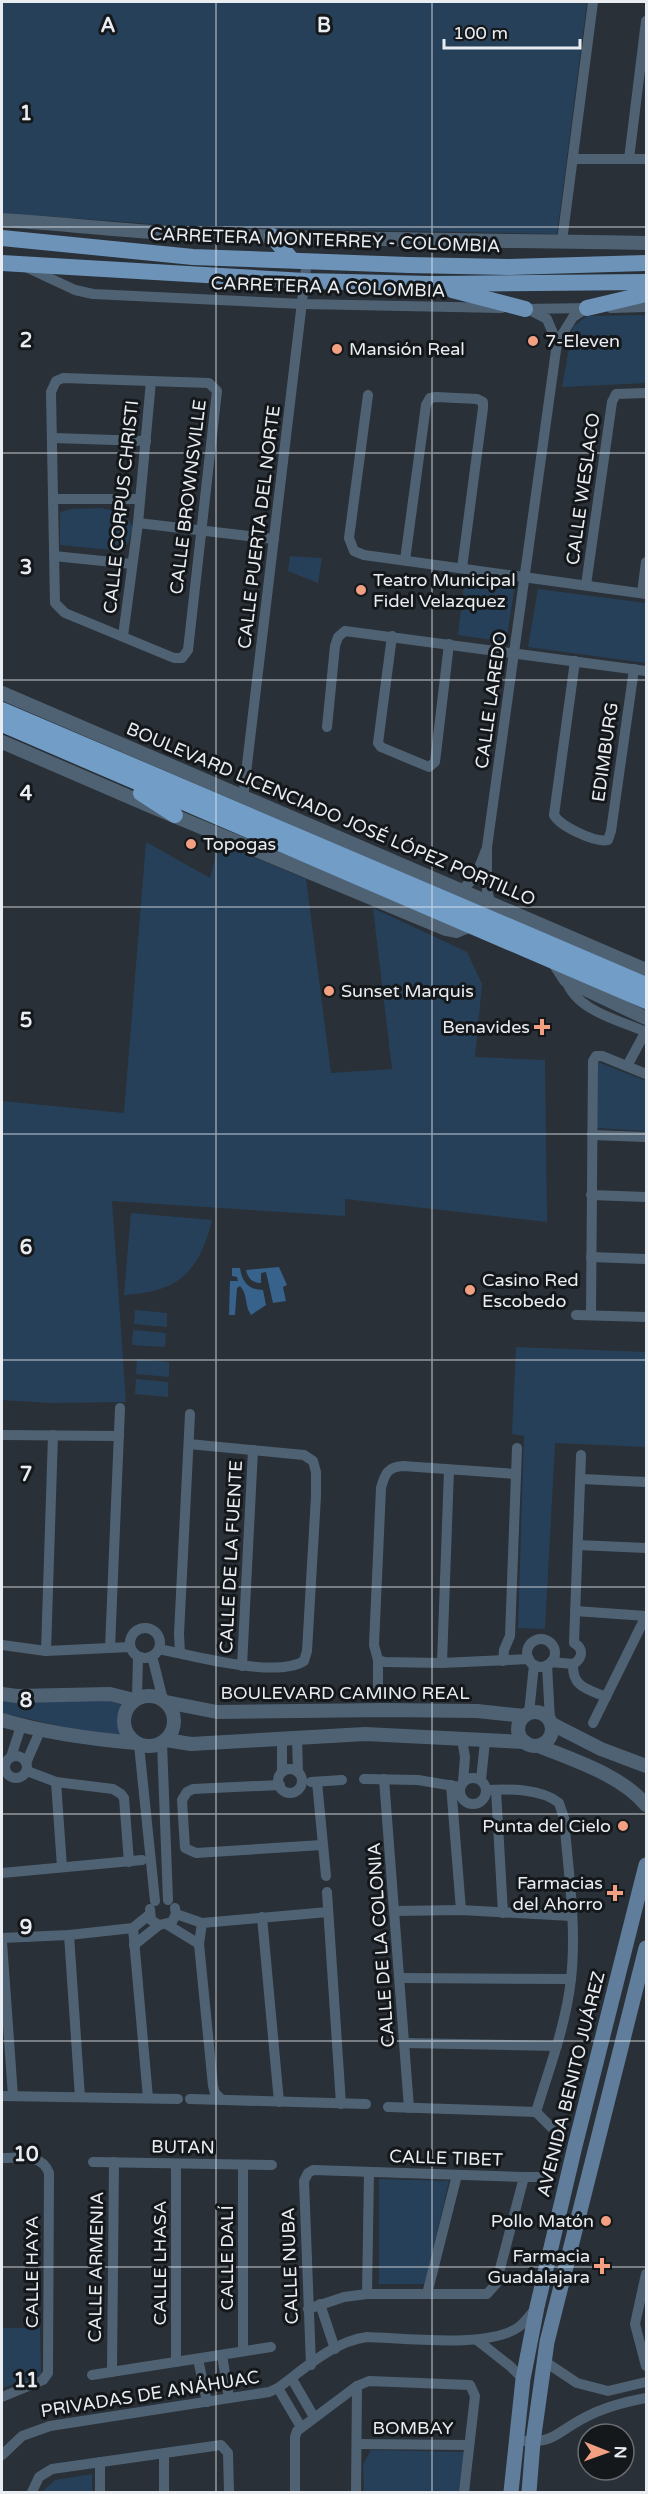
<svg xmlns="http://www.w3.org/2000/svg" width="648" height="2494" viewBox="0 0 648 2494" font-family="'Varela Round',sans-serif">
<rect width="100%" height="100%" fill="#293037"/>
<g fill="#274059">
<polygon points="2,2 587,2 557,234 194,227 2,213"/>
<polygon points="646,315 646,383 562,387 573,327 587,316"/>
<path d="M101,508C116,511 127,513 133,528L128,543L122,551L60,545V512L71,509Z"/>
<polygon points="290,556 322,558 318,583 288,571"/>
<polygon points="465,576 515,585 506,642 458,635"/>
<polygon points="538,589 646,603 646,663 528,647"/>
<polygon points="146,842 210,878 219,843 306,879 331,1073 392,1069 373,908 467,952 482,984 475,1057 545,1060 547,1222 345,1199 345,1216 112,1201 126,1402 51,1403 2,1400 2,1101 124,1113"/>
<polygon points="598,1062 646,1081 646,1131 597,1128"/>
<path d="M131,1213L212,1220C199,1272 179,1292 124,1295Z"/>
<polygon points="135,1310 167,1313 167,1327 134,1324"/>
<polygon points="133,1330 166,1333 165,1347 132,1345"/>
<polygon points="516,1347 646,1352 646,1447 555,1443 545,1629 518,1628 524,1436 512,1434"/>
<polygon points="137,1359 169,1362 169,1377 136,1374"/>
<polygon points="136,1379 168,1382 168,1397 135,1394"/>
<polygon points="2,1699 22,1702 67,1702 113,1699 122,1703 119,1720 121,1737 78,1730 2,1713"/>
<polygon points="379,2179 449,2181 425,2284 379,2284"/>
<polygon points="2,2328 40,2328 41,2376 2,2388"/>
<polygon points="371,2450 464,2452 459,2492 364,2492 363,2465"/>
<polygon points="92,2474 92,2492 42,2492 55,2480"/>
</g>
<g fill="#36628b">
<path d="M279,1267L287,1285L283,1287L286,1301L273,1303L266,1272L261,1273V1283C253,1283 248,1279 246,1270Z"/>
<path d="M232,1268H240C242,1282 249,1290 263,1290L266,1305L251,1315C244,1305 248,1294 240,1286L237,1288L235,1315H229L230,1281H238L237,1277L232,1276Z"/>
</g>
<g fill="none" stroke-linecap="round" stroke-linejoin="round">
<g stroke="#4f6274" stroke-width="10">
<polyline points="573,159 646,159"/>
<polyline points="629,159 646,21"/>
<polyline points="562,241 593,2"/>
<polyline points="28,268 75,290 93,294 303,304 502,308"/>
<polyline points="611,308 646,307"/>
<polyline points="521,309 592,308"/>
<polyline points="530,310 547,319 557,343"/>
<polygon points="63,378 209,383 217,391 188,650 182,658 174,658 65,613 55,603 51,392 56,381"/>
<polyline points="368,395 349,538 354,551 364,555 646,594"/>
<polyline points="53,438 146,441"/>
<polyline points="55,499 140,499"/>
<polyline points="138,523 274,539"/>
<polyline points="54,556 132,564"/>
<polyline points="405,560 426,405 430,398 436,397 477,399 483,402 483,408 462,568"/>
<polyline points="586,585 612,402 616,394 646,393"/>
<polyline points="642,593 646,562"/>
<polyline points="123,636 138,523 151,381"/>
<polyline points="392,636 378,743 381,747 429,767 435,762 449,644"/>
<path d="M575,661L554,815C560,826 595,843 608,840L611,831L634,669"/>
<polyline points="327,727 335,646 338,637 345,631 646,671"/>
<polyline points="243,798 307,260"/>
<path d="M460,890C476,881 479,867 486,850"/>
<polyline points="491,905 487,890 487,847 557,343 573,317 587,308"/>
<path d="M566,980C576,1011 619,1020 646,1032"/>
<polyline points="627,1066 646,1031"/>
<polyline points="592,1135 646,1137"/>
<polyline points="591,1195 646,1197"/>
<polyline points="591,1257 646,1259"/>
<polyline points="576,1315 646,1317"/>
<polyline points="591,1315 593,1061 596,1056 602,1056 646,1074"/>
<polyline points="2,1435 119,1436"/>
<path d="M581,1455L574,1643C584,1648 583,1659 573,1664C572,1687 587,1689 606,1697"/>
<path d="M516,1474L403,1466C388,1467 385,1473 381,1488L374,1645L378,1660L385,1662L442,1663L529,1659"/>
<polyline points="581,1479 646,1482"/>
<polyline points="578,1545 646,1548"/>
<polyline points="575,1611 646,1616 593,1723"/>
<circle cx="145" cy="1643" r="15"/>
<circle cx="541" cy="1653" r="14"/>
<polyline points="2,1645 46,1651 130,1647"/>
<polyline points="110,1648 120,1408"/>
<path d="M159,1649C191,1655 276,1679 304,1661L307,1651L316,1496V1472L313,1461L304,1455L189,1444"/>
<polyline points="46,1651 53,1435"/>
<polyline points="180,1653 179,1634 190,1414"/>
<polyline points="152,1656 163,1700"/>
<polyline points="503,1661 504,1650 510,1636 517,1448"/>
<polyline points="551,1662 573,1664"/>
<polyline points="442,1663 449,1470"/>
<polyline points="547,1665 550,1720"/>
<polyline points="242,1666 253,1450"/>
<polyline points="378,1692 378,1660"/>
<polyline points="137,1697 138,1657"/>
<polyline points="529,1713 534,1665"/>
<polyline points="297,1737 298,1772"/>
<polyline points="282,1738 282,1772"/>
<polyline points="462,1739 465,1757 463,1782"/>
<polyline points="162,1743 168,1900"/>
<polyline points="139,1745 155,1901"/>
<circle cx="16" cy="1767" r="11"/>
<polyline points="11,1757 21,1726"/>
<polyline points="26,1763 40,1731"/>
<circle cx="290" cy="1781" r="12"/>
<polyline points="27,1771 56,1782 113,1789 121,1794 124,1798 129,1862"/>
<circle cx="473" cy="1791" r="13"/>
<polyline points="364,1779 418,1780 460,1787"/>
<polyline points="384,1779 409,2108"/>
<polyline points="481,1780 485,1741"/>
<polyline points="56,1782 62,1867"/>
<polyline points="311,1782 342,1780"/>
<polyline points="317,1782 326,1876"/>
<polyline points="280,1785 193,1789 187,1792 182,1800 185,1848 196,1853 322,1845"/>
<polyline points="451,1785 461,1910"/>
<path d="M486,1790C508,1789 541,1788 559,1803L564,1818C568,1870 577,1926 571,1979C566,2025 549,2069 536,2112"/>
<polyline points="496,1790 503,1913"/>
<polyline points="2,1873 142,1860"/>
<polyline points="327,1892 341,2104"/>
<polyline points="150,1909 151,1920 159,1925"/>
<polyline points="395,1911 461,1910 571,1916"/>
<polyline points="176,1914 202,1923 328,1912"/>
<polyline points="262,1917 279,2102"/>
<polyline points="202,1923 199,1944 213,2086 215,2093 221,2099"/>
<polyline points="168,1925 199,1944"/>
<polyline points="133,1928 148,2098"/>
<polyline points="69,1935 80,2097"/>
<polyline points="2,1938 69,1935 133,1928 149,1915"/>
<polyline points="2,1942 13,2096"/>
<polyline points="134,1945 159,1925 172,1922 176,1914 175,1908"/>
<polyline points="400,1978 571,1979"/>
<polyline points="405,2043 557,2046"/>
<polyline points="2,2096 178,2099"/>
<polyline points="190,2099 366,2104"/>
<polyline points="388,2107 536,2112"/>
<polyline points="536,2112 559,2135"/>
<path d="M2,2158C20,2158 42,2153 49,2173L48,2373L43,2380L2,2397"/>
<polyline points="93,2162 272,2165"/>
<polyline points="176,2164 176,2362"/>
<polyline points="243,2165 243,2351"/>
<polyline points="524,2177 549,2177"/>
<polyline points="367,2294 369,2172"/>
<polyline points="427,2294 457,2175"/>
<polyline points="320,2304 335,2349"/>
<polyline points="308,2309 344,2297 367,2294 487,2294 496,2284 524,2177 313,2170 308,2173 304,2181 311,2365"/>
<polyline points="477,2340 510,2366 523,2379"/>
<polyline points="222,2355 229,2398"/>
<polyline points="198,2359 207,2402"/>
<polyline points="544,2361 577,2383 608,2391 646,2382"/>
<polyline points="646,2366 635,2324 646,2274"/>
<polyline points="112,2372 114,2162"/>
<polyline points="92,2375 271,2347"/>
<polyline points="292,2379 314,2417"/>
<polyline points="278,2388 301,2427"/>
<path d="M515,2440C555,2445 553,2434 584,2418C604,2407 624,2402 646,2398"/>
<polyline points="357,2444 469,2445"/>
<polyline points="164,2454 164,2492"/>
<path d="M2,2455L22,2436L50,2426L269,2392L278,2388C304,2369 334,2341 367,2337C404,2338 492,2349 520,2326C526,2321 531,2314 536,2308"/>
<polyline points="32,2492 39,2477 52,2469 221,2445 228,2453 229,2492"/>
<polyline points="100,2492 100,2462"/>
<polyline points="295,2492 295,2437 297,2431 357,2386 369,2381 470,2385 475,2396 464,2492"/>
<polyline points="356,2492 357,2386"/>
</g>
<g stroke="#4f6274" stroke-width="14">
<path d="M2,220C53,223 104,229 156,232C319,240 483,240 646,243"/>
<polyline points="2,693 646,970"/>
<polyline points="2,742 148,805 446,929 456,931 471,925"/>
<polyline points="555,963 566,980 646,1018"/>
<polyline points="2,1694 17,1696 110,1694 134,1700"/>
<circle cx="149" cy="1721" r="25"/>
<polyline points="166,1702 217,1712 385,1710 477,1711 524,1716"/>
<circle cx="535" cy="1729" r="17"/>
<path d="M2,1720C46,1733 90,1739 136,1743"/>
<polyline points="552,1724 601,1749 646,1766"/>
<polyline points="166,1740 191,1744 365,1734 525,1742"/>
<path d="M539,1746C575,1761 621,1775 646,1805"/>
</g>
<g stroke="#607e9b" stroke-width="15">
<polyline points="511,2492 523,2379 537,2307 575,2146 646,1865"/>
<polyline points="529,2492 533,2442 547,2342 646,1948"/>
</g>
<g stroke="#6d93b9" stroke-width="16">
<polyline points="272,236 292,260"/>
<polyline points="2,238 193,257 408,265 509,267 646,263"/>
<polyline points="2,263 305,281 431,284 646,282"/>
<polyline points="452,290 525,309"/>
<polyline points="587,308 646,294"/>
</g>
<g stroke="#729dc6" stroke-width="16">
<polyline points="2,710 646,985"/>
<polyline points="2,724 646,1001"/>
<polyline points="141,793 175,815"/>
</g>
</g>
<path fill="none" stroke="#e9edf2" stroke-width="1.5" stroke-opacity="0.55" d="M216,2V2492M432,2V2492M2,227H646M2,453H646M2,680H646M2,907H646M2,1134H646M2,1360H646M2,1587H646M2,1814H646M2,2041H646M2,2267H646"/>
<g fill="#f2a081" stroke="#14181b" stroke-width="2">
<circle cx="533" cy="341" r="6"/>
<circle cx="337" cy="349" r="6"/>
<circle cx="361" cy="590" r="6"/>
<circle cx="191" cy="844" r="6"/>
<circle cx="329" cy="991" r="6"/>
<path d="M539 1018h6v6h6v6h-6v6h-6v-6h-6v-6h6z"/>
<circle cx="470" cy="1290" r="6"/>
<circle cx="623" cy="1826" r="6"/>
<path d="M612 1884h6v6h6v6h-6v6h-6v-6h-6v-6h6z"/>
<circle cx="606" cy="2221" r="6"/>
<path d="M599 2257h6v6h6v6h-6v6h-6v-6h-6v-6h6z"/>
</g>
<g text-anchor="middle" stroke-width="6" stroke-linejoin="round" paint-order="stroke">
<g font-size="18" fill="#e9edf2" stroke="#14181b">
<text transform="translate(325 240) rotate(2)" y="6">CARRETERA MONTERREY - COLOMBIA</text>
<text transform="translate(328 287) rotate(2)" y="6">CARRETERA A COLOMBIA</text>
<text transform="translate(583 489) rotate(-82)" y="6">CALLE WESLACO</text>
<text transform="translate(188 497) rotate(-83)" y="6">CALLE BROWNSVILLE</text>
<text transform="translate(121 507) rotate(-84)" y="6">CALLE CORPUS CHRISTI</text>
<text transform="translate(259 527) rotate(-83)" y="6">CALLE PUERTA DEL NORTE</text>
<text transform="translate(491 700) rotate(-82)" y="6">CALLE LAREDO</text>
<text transform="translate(605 752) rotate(-82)" y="6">EDIMBURG</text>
<text transform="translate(331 814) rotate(23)" y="6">BOULEVARD LICENCIADO JOSÉ LÓPEZ PORTILLO</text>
<text transform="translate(231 1557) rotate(-87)" y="6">CALLE DE LA FUENTE</text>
<text x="345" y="1699">BOULEVARD CAMINO REAL</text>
<text transform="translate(381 1945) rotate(-94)" y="6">CALLE DE LA COLONIA</text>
<text transform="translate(571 2084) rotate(-76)" y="6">AVENIDA BENITO JUÁREZ</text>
<text transform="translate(183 2147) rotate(1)" y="6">BUTAN</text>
<text transform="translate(446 2158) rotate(2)" y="6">CALLE TIBET</text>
<text transform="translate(227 2258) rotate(-90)" y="6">CALLE DALÍ</text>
<text transform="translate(160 2263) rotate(-90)" y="6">CALLE LHASA</text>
<text transform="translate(290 2266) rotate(-92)" y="6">CALLE NUBA</text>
<text transform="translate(96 2267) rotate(-89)" y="6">CALLE ARMENIA</text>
<text transform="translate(32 2272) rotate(-90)" y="6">CALLE HAYA</text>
<text transform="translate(150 2394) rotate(-9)" y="6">PRIVADAS DE ANÁHUAC</text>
<text x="413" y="2434">BOMBAY</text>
</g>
<g font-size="18" fill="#e9edf2" stroke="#14181b" text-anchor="start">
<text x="545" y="347">7-Eleven</text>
<text x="349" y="355">Mansión Real</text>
<text x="373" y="586">Teatro Municipal<tspan x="373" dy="21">Fidel Velazquez</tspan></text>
<text x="203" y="850">Topogas</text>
<text x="341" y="997">Sunset Marquis</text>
<text x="530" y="1033" text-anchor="end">Benavides</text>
<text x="482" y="1286">Casino Red<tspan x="482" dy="21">Escobedo</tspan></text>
<text x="611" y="1832" text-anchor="end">Punta del Cielo</text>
<text x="603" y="1889" text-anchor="end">Farmacias<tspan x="603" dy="21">del Ahorro</tspan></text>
<text x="594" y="2227" text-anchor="end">Pollo Matón</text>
<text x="590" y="2262" text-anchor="end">Farmacia<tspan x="590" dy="21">Guadalajara</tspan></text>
</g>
</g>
<g font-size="20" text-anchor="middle" font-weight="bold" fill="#e9edf2" stroke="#14181b" stroke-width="6" stroke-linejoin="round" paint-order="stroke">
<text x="108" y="32">A</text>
<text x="324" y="32">B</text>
<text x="26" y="120">1</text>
<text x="26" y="347">2</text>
<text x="26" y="574">3</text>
<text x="26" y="800">4</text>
<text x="26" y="1027">5</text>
<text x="26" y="1254">6</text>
<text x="26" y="1481">7</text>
<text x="26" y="1707">8</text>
<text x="26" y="1934">9</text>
<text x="26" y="2161">10</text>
<text x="26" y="2387">11</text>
</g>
<rect width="648" height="2494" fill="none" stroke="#e9edf2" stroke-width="6"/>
<g transform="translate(606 2452) rotate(91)"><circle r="28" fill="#14181b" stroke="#696d71" stroke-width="1.5"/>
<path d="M0-4.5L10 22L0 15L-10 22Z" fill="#f2a081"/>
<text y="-9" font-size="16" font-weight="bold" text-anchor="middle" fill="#e9edf2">N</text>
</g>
<path d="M444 39v9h136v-9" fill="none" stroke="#e9edf2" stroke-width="3"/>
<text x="453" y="39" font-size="18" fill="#e9edf2" stroke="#14181b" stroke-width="4.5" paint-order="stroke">100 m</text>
</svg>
